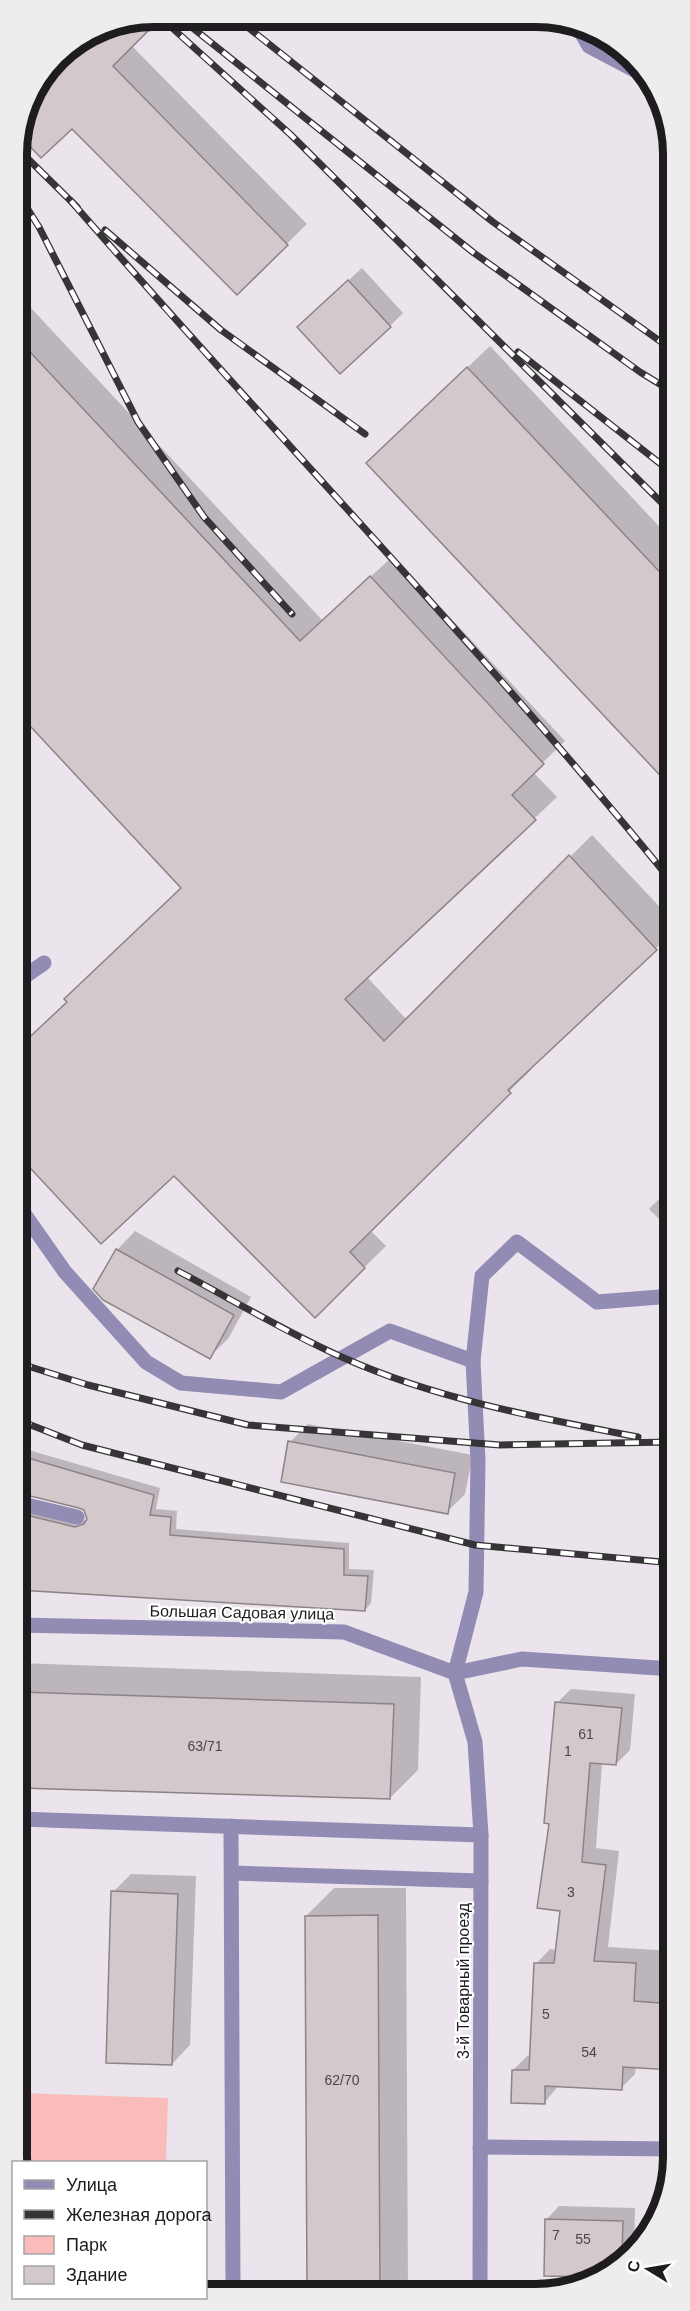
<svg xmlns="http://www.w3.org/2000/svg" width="690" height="2311" viewBox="0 0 690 2311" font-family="Arial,sans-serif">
<rect width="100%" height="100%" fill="#ebe4ec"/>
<polygon fill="#f9bcba" points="19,2093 168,2098 166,2162 19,2162"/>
<g fill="#0003">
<polygon points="160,17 131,45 307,224 237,293 72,127 27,101 57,57 102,27"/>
<polygon points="362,268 403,313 390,326 312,314"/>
<polygon points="17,293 323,621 393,556 565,741 533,772 557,797 367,977 407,1020 592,835 672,920 672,933 529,1068 531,1070 370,1230 386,1246 315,1316 174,1174 101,1242 18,1152 18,1049 183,888 29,722 17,733"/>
<polygon points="490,346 671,539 672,786 390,441"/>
<polygon points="672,1186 672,1232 649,1209"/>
<polygon points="135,1231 251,1297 228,1339 209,1357 117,1250"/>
<polygon points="308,1424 473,1455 465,1494 447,1512 290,1442"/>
<polygon points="18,1447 160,1488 156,1509 177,1511 176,1529 349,1543 349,1569 374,1570 371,1603 365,1610 18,1589 18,1511 45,1512 83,1521 87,1519 88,1513 80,1506 18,1492"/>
<polygon points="18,1663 421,1677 418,1770 390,1798 19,1786"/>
<polygon points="571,1689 635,1694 630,1750 616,1764 602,1763 596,1848 619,1851 608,1947 673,1951 673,2068 636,2066 635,2074 621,2088 559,2085 544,2103 513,2070 527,2056 531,2056 536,1964 550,1949 557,1950 562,1910 550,1822 557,1703"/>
<polygon points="131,1874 196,1876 190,2045 172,2064 113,1892"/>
<polygon points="334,1888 406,1888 408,2292 308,2292 306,1916"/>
<polygon points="559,2206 635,2208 634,2251 591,2275 545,2274 546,2220"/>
</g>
<g fill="#d3c8cc" stroke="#8c8387" stroke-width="1.5">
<polygon points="154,16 162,17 113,66 288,245 237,295 72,129 41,158 19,135 27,101 57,57 102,27"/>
<polygon points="348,280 391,327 340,374 297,327"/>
<polygon points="17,338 300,641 370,576 544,764 512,795 536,820 345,999 384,1041 569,855 657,950 508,1090 511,1093 350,1252 365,1268 315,1318 174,1176 101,1244 18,1155 18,1048 67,1002 64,999 181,888 17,712"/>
<polygon points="467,367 671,584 672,788 366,463"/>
<polygon points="116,1249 234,1315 210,1359 103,1300 93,1289"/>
<polygon points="288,1441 455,1473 448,1514 281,1482"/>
<polygon points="18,1455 154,1495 150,1515 171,1517 170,1535 344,1549 344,1575 368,1576 365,1611 18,1590 18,1513 75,1527 84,1524 87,1519 84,1510 79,1508 18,1493"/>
<polygon points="19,1692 394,1704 390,1799 19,1788"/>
<polygon points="555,1702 622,1708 616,1765 590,1763 582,1862 606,1865 594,1961 636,1963 634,2001 673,2004 673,2070 623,2067 622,2090 545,2086 545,2104 511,2103 512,2070 529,2070 534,1963 554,1963 560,1911 537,1908 549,1824 544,1823"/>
<polygon points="111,1891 178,1894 172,2065 106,2063"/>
<polygon points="378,1915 380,2292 307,2292 305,1916"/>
<polygon points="545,2219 623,2221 622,2258 588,2277 544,2276"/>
</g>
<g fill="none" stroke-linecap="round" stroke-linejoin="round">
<g stroke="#928bb3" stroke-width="15">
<polyline points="578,27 589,46 642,74"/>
<polyline points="18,981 44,963"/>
<polyline points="18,1205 65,1272 146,1362 181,1383 281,1392 390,1331 473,1361"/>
<polyline points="18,1503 77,1517"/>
<polyline points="455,1673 476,1592 478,1461 473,1361 482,1276 517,1242 597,1302 672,1296"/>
<polyline points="19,1819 481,1835"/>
<polyline points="231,1826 233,2292"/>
<polyline points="232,1873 481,1881"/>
</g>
<g stroke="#928bb3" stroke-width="15">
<polyline points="18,1625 344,1632 455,1673 522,1659 673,1669"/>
<polyline points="455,1673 475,1742 481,1835 480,2292"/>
<polyline points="480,2147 673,2149"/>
</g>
<defs>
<g id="rail">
<polyline points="160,17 290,134 671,512"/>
<polyline points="179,17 474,253 640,372 671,391"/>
<polyline points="235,17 493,222 671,349"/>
<polyline points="17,148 77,207"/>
<polyline points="17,192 39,227 138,422 204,517 292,614"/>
<path d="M71,201C269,429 481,647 672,882"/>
<polyline points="105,230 221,330 365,434"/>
<polyline points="518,352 671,472"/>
<path d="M178,1271C233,1300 287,1333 344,1358C436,1399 539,1418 638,1437"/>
<polyline points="18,1363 88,1385 248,1425 500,1445 672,1442"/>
<polyline points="18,1420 82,1445 475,1545 673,1563"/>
</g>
</defs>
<use href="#rail" stroke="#373437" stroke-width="7"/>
<use href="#rail" stroke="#fff" stroke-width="4.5" stroke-dasharray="14" stroke-linecap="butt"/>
</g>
<g text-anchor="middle" stroke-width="4.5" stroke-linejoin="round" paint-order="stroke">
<g font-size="14" fill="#4b474a">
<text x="586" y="1739">61</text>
<text x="205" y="1751">63/71</text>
<text x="568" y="1756">1</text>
<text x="571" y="1897">3</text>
<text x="546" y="2019">5</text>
<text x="589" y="2057">54</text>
<text x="342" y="2085">62/70</text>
<text x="556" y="2240">7</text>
<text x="583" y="2244">55</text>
</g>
<g font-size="16" fill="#1e1c1e" stroke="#fff">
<text transform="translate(242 1612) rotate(1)" y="6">Большая Садовая улица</text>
<text transform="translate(463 1981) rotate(-90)" y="6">3-й Товарный проезд</text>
</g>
</g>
<path d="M0 0H690V2311H0ZM154 27H536A127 127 0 0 1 663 154V2157A127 127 0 0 1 536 2284H154A127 127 0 0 1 27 2157V154A127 127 0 0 1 154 27Z" fill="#ededed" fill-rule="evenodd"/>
<path fill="none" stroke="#1e1c1e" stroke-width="8" d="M154 27H536A127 127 0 0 1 663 154V2157A127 127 0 0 1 536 2284H154A127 127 0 0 1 27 2157V154A127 127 0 0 1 154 27Z"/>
<rect x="12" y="2161" width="195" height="138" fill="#ffffff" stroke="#a5a4a5" stroke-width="1.5"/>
<rect x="24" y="2180" width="30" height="9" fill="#928bb3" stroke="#a5a4a5" stroke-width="1.5"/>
<text x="66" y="2191" font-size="18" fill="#1e1c1e">Улица</text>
<rect x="24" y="2210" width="30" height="9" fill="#373437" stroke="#a5a4a5" stroke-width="1.5"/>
<text x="66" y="2221" font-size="18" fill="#1e1c1e">Железная дорога</text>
<rect x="24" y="2236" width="30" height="18" fill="#f9bcba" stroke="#a5a4a5" stroke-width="1.5"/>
<text x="66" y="2251" font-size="18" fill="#1e1c1e">Парк</text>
<rect x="24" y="2266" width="30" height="18" fill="#d3c8cc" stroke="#a5a4a5" stroke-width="1.5"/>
<text x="66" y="2281" font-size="18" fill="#1e1c1e">Здание</text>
<g transform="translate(648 2269) rotate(281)" stroke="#ffffff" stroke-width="4.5" paint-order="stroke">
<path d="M0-4.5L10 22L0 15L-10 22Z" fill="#1e1c1e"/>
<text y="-9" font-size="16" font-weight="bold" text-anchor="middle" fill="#1e1c1e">С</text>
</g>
</svg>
